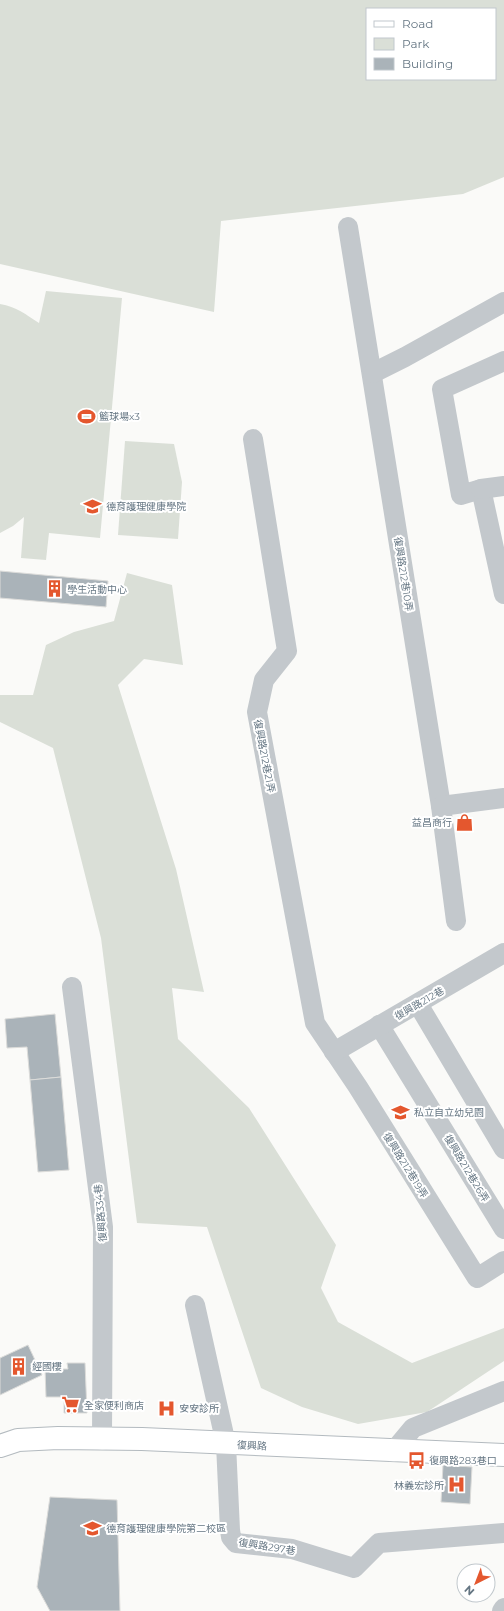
<svg xmlns="http://www.w3.org/2000/svg" width="504" height="1611" viewBox="0 0 504 1611" font-family="Montserrat,'Noto Sans TC',sans-serif">
<rect width="100%" height="100%" fill="#fafaf8"/>
<g fill="#dadfd7" fill-rule="evenodd">
<path d="M0,0H504V177L463,194L221,221L214,312L0,264ZM367,9H495V79H367Z"/>
<path d="M46,291L122,298L100,538L49,533L46,560L21,558L24,517L13,526L0,533V304C17,307 25,314 39,323Z"/>
<polygon points="125,441 174,444 182,482 178,539 118,535"/>
<polygon points="127,573 172,585 183,665 144,659 118,685 176,869 204,992 172,988 178,1039 249,1108 336,1245 321,1288 338,1322 412,1363 504,1328 504,1361 427,1412 358,1424 302,1407 261,1388 207,1227 137,1223 101,938 53,748 0,722 0,695 33,695 46,645 74,632 114,621"/>
</g>
<g fill="#aab3b9" stroke="#dcdcda">
<polygon points="0,571 108,581 106,607 0,598"/>
<polygon points="55,1014 61,1077 30,1080 27,1047 7,1048 5,1019"/>
<polygon points="61,1077 69,1170 38,1172 30,1080"/>
<polygon points="28,1345 42,1375 0,1395 0,1358"/>
<polygon points="67,1363 85,1363 87,1413 64,1413 64,1397 46,1397 45,1369 68,1369"/>
<polygon points="443,1465 472,1467 470,1504 441,1502"/>
<polygon points="50,1497 117,1500 120,1611 50,1611 37,1587"/>
</g>
<g fill="none" stroke-linecap="round" stroke-linejoin="round">
<defs>
<polyline id="secondary" points="0,1446 18,1440 58,1438 142,1439 504,1455"/>
</defs>
<use href="#secondary" stroke="#b3babf" stroke-width="24"/>
<g stroke="#c3c8cc" stroke-width="20">
<polyline points="348,227 441,806 456,921"/>
<polyline points="504,361 442,389 461,495 481,489 504,594"/>
<polyline points="373,373 405,357 504,302"/>
<polyline points="253,439 287,651 264,680 257,712 315,1023 358,1087 477,1278 504,1261"/>
<polyline points="481,489 504,486"/>
<polyline points="441,806 504,798"/>
<polyline points="72,987 103,1227 102,1440"/>
<polyline points="418,1004 504,1149"/>
<polyline points="379,1025 504,1229"/>
<polyline points="334,1052 504,953"/>
<polyline points="195,1305 226,1444 230,1530 231,1537 236,1543 292,1549 354,1568 379,1543 504,1533"/>
<polyline points="393,1452 413,1428 504,1391"/>
<polyline points="502,1611 504,1608"/>
</g>
<use href="#secondary" stroke="#fff" stroke-width="22"/>
</g>
<defs>
<symbol id="stadium-bare" viewBox="-9 -9 18 18"><path d="M0-5a6.5 5 0 1 0 0 10a6.5 5 0 1 0 0-10ZM-3.5-1.8h7v3.6h-7Z" fill="#e4572e" stroke="#fff" stroke-width="2.5" paint-order="stroke"/></symbol>
<symbol id="university-bare" viewBox="-9 -9 18 18"><path d="M0-5L7-2L0 1L-7-2ZM-4 1L0 2.5L4 1V4Q0 6-4 4Z" fill="#e4572e" stroke="#fff" stroke-width="2.5" paint-order="stroke"/></symbol>
<symbol id="building-bare" viewBox="-9 -9 18 18"><path d="M-4-6H4V6H1V3H-1V6H-4ZM-2.5-4.3h1.7v1.8h-1.7ZM.8-4.3h1.7v1.8H.8ZM-2.5-1h1.7V.8h-1.7ZM.8-1h1.7V.8H.8Z" fill="#e4572e" stroke="#fff" stroke-width="2.5" paint-order="stroke"/></symbol>
<symbol id="shop-bare" viewBox="-9 -9 18 18"><path d="M-5-2.5h2.3a2.7 3.5 0 0 1 5.4 0H5L5.5 6h-11ZM-1.5-2.5h3a1.5 2.3 0 0 0-3 0Z" fill="#e4572e" stroke="#fff" stroke-width="2.5" paint-order="stroke"/></symbol>
<symbol id="school-bare" viewBox="-9 -9 18 18"><path d="M0-5L7-2L0 1L-7-2ZM-4 1L0 2.5L4 1V4Q0 6-4 4Z" fill="#e4572e" stroke="#fff" stroke-width="2.5" paint-order="stroke"/></symbol>
<symbol id="supermarket-bare" viewBox="-9 -9 18 18"><path d="M-6-5.5h2.5l.6 2H6L4.5 2H-2.5L-4.4-4H-6ZM-1.5 3.2a1.3 1.3 0 1 0 .1 0ZM3 3.2a1.3 1.3 0 1 0 .1 0Z" fill="#e4572e" stroke="#fff" stroke-width="2.5" paint-order="stroke"/></symbol>
<symbol id="hospital-bare" viewBox="-9 -9 18 18"><path d="M-5-5h3v3.5h4V-5h3V5h-3V1.5h-4V5h-3Z" fill="#e4572e" stroke="#fff" stroke-width="2.5" paint-order="stroke"/></symbol>
<symbol id="bus-bare" viewBox="-9 -9 18 18"><path d="M-5-6H5V4H4V6H2V4H-2V6H-4V4H-5ZM-3.5-4V0h7V-4ZM-3.5 1.2v1.5H-2V1.2ZM2 1.2v1.5H3.5V1.2Z" fill="#e4572e" stroke="#fff" stroke-width="2.5" paint-order="stroke"/></symbol>
</defs>
<g fill-rule="evenodd">
<use href="#stadium-bare" x="74" y="404" width="25" height="25"/>
<use href="#university-bare" x="80" y="494" width="25" height="25"/>
<use href="#building-bare" x="42" y="576" width="25" height="25"/>
<use href="#shop-bare" x="452" y="810" width="25" height="25"/>
<use href="#school-bare" x="388" y="1100" width="25" height="25"/>
<use href="#building-bare" x="6" y="1354" width="25" height="25"/>
<use href="#supermarket-bare" x="58" y="1392" width="25" height="25"/>
<use href="#hospital-bare" x="154" y="1396" width="25" height="25"/>
<use href="#bus-bare" x="404" y="1448" width="25" height="25"/>
<use href="#hospital-bare" x="444" y="1472" width="25" height="25"/>
<use href="#university-bare" x="80" y="1516" width="25" height="25"/>
</g>
<g text-anchor="middle" stroke-width="4" stroke-linejoin="round" paint-order="stroke">
<g font-size="10" fill="#657683" stroke="#fff" text-anchor="start">
<text x="99" y="420">籃球場x3</text>
<text x="106" y="510">德育護理健康學院</text>
<text x="67" y="593">學生活動中心</text>
<text x="452" y="826" text-anchor="end">益昌商行</text>
<text x="414" y="1116">私立自立幼兒園</text>
<text x="32" y="1370">經國樓</text>
<text x="84" y="1409">全家便利商店</text>
<text x="179" y="1412">安安診所</text>
<text x="429" y="1464">復興路283巷口</text>
<text x="444" y="1489" text-anchor="end">林義宏診所</text>
<text x="106" y="1532">德育護理健康學院第二校區</text>
</g>
<g font-size="10" fill="#657683" stroke="#fff">
<text transform="translate(404 574) rotate(81)" y="4">復興路212巷10弄</text>
<text transform="translate(265 756) rotate(79)" y="4">復興路212巷21弄</text>
<text transform="translate(419 1003) rotate(-30)" y="4">復興路212巷</text>
<text transform="translate(406 1165) rotate(58)" y="4">復興路212巷19弄</text>
<text transform="translate(467 1168) rotate(59)" y="4">復興路212巷26弄</text>
<text transform="translate(100 1213) rotate(-95)" y="4">復興路334巷</text>
<text transform="translate(252 1445) rotate(3)" y="4">復興路</text>
<text transform="translate(267 1546) rotate(9)" y="4">復興路297巷</text>
</g>
</g>
<rect x="366" y="8" width="130" height="72" fill="#ffffff" stroke="#c1c8cd"/>
<rect x="374" y="21" width="20" height="6" fill="#ffffff" stroke="#c1c8cd"/>
<text x="402" y="28" font-size="12" fill="#657683">Road</text>
<rect x="374" y="38" width="20" height="12" fill="#dadfd7" stroke="#c1c8cd"/>
<text x="402" y="48" font-size="12" fill="#657683">Park</text>
<rect x="374" y="58" width="20" height="12" fill="#aab3b9" stroke="#c1c8cd"/>
<text x="402" y="68" font-size="12" fill="#657683">Building</text>
<g transform="translate(476 1583) rotate(222)"><circle r="19" fill="#ffffff" stroke="#c1c8cd"/>
<path d="M0-3L7 15L0 10L-7 15Z" fill="#e4572e"/>
<text y="-6" font-size="11" font-weight="bold" text-anchor="middle" fill="#657683">N</text>
</g>
</svg>
